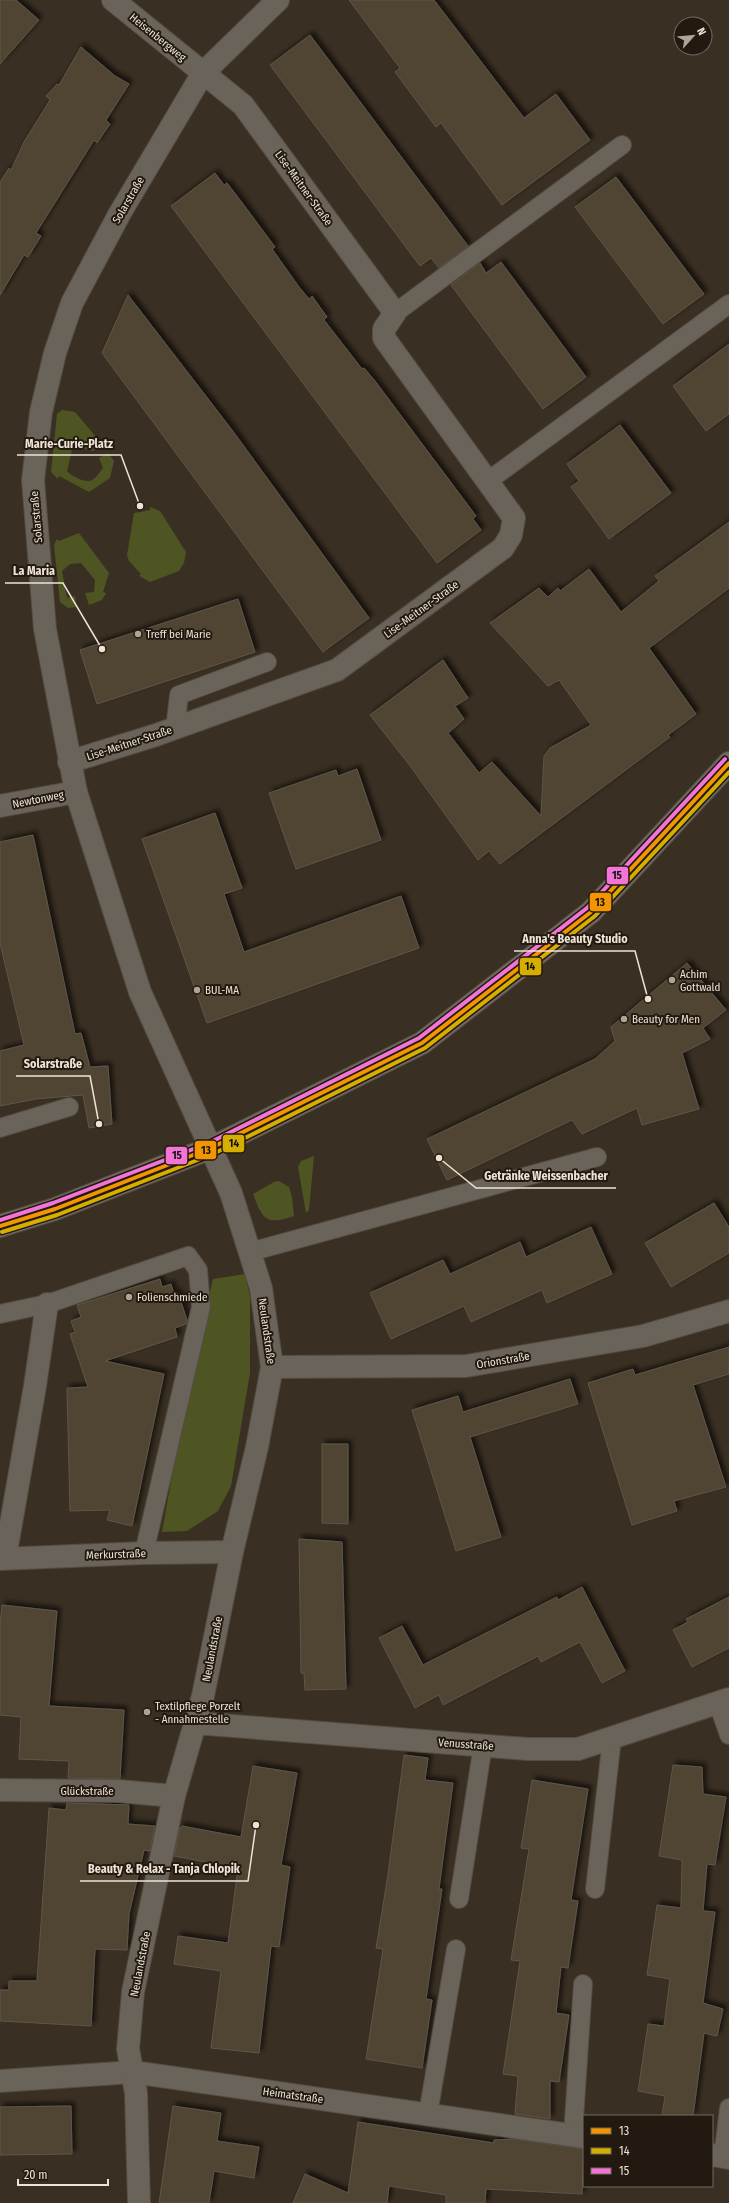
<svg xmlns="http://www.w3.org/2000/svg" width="729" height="2203" viewBox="0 0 729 2203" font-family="'Fira Sans Condensed',sans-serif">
<defs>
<filter id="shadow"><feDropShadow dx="3.5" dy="-3.5" stdDeviation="2" flood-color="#0009"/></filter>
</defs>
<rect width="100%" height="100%" fill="#392f22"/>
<g fill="#4f5522">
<path d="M62,410L75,412L102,444L93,451L78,447L72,450L67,471C71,476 86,484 92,480C96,478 100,472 103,468L99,458L108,453L114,461L110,478L89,492L59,476L58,479L51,472L57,414Z"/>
<polygon points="150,507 160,511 186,552 184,563 179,571 150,582 139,576 141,574 129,561 127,555 134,513 150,510"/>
<polygon points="79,533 109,573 103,592 106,593 102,600 89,605 85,593 94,592 95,580 81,563 70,564 62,571 67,598 75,596 76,607 68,608 60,602 54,545 57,539 59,541"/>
<polygon points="314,1156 309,1210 306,1213 298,1167 301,1161"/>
<path d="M279,1181L289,1187L292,1197L294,1216C267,1225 263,1221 253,1194L274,1182Z"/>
<polygon points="245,1274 250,1297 250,1373 231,1486 218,1511 187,1531 162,1532 188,1386 213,1279"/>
</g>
<g fill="#4f4533" stroke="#5e564b" filter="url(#shadow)">
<polygon points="0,0 16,0 39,20 0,64"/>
<polygon points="349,0 434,0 524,118 556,94 590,140 502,205 441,123 436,127 395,72 400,68"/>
<polygon points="310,35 468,246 439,268 431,258 420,266 270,65"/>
<polygon points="81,47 115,76 129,84 106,120 110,124 97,143 94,140 36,233 41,236 28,257 24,255 0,295 0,182 9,168 11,170 24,142 50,100 46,96 57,84 59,85"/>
<polygon points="215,173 224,185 227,183 240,200 275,247 272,249 299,287 309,299 312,296 327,317 324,320 362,369 364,368 375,381 476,516 473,519 481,530 437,563 171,206"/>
<polygon points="616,177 704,294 663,324 575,207"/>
<polygon points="501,262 586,377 543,409 451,285 480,263 486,273"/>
<polygon points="128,295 232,430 369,618 323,652 102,353"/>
<polygon points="729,344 729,414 706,431 673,386"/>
<polygon points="620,425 671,493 609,539 571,487 579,481 567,464"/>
<polygon points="729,522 729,588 649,648 696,714 668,735 670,737 500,864 489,851 478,860 408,763 370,715 443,660 468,698 455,706 464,719 448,733 479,773 492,762 541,816 544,756 550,748 591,725 559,680 548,686 490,623 539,588 548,597 558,588 560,591 589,569 621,612 659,581 655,576"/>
<polygon points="238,599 255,652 97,704 80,650"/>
<polygon points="357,769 381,840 296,869 269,793 336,770 338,776"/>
<polygon points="215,813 242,888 224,894 244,952 401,896 419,948 207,1023 142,839"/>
<polygon points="33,835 75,1034 81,1033 90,1067 108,1066 112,1124 89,1128 83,1095 36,1099 0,1106 0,1051 24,1045 0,943 0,842"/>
<polygon points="687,963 726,1010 703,1028 710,1039 682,1053 699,1109 642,1125 637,1108 582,1134 572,1120 447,1180 427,1139 595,1059 615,1041 611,1027"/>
<polygon points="714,1203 729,1227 729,1253 671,1287 645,1243"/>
<polygon points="591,1227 612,1274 547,1303 542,1290 471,1322 464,1306 391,1339 370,1293 443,1260 450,1274 520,1242 526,1257"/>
<polygon points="160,1279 162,1287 171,1284 174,1294 178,1293 187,1320 186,1324 175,1328 177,1337 105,1361 164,1374 132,1526 107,1520 110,1510 70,1511 67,1388 88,1387 70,1334 75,1332 71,1321 81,1317 77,1305"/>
<polygon points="729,1347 729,1374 693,1385 726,1487 674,1501 677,1511 632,1525 588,1383 633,1369 635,1375"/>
<polygon points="570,1379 578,1404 470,1437 501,1537 456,1551 412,1410 458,1396 463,1412"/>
<polygon points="322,1444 348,1444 348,1524 322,1523"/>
<polygon points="299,1539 342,1542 346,1689 305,1690 304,1673 301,1673"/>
<polygon points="582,1587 625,1671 602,1683 580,1642 541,1662 538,1656 443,1705 439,1695 415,1708 379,1638 402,1626 423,1665 557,1597 558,1600"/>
<polygon points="729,1597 729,1648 692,1667 673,1630 688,1622 686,1619"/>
<polygon points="2,1605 57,1611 49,1706 124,1710 120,1779 68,1778 69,1761 19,1759 21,1717 0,1715 0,1624"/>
<polygon points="404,1755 428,1758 425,1780 453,1783 439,1889 442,1889 426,1999 432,2000 422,2068 366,2059 383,1949 376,1948 387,1881"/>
<polygon points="673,1765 702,1767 703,1794 726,1797 715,1865 707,1864 703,1911 715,1912 703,2003 723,2009 717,2036 704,2033 693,2116 662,2116 665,2096 638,2091 648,2024 664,2026 670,1979 647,1975 657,1905 681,1908 682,1860 659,1856"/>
<polygon points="253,1766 297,1773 281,1865 290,1867 279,1947 271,1946 259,2053 211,2048 221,1971 174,1964 178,1936 228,1943 238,1868 174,1856 180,1828 182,1826 241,1837"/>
<polygon points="532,1780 588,1789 571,1900 578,1901 568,1968 561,1967 556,2013 569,2015 559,2082 550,2081 550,2119 515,2114 518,2076 503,2074 520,1961 511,1960 529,1849 521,1848"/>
<polygon points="67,1803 129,1805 128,1824 155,1826 150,1851 144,1850 129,1914 127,1950 95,1949 91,2026 0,2021 0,1990 9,1990 9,1981 37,1981 49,1808 66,1810"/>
<polygon points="71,2106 72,2154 0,2155 0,2107"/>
<polygon points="173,2106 221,2113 217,2141 259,2147 254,2178 214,2171 209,2203 159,2203"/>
<polygon points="358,2122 494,2143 494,2140 514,2139 584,2149 582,2194 486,2189 485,2203 446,2203 446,2195 389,2186 387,2203 293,2203 305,2174 348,2193"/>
</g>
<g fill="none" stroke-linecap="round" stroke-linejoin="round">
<defs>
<g id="service">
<polyline points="395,313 622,145"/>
<polyline points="488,481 729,304"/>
<polyline points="175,729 179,695 267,662"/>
<polyline points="0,1128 69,1107"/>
<polyline points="250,1252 597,1157"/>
<polyline points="0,1314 47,1304 188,1256 198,1270 201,1307 144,1553"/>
<polyline points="718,1703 729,1735"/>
<polyline points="595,1889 612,1738"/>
<polyline points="459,1899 483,1745"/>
<polyline points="428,2114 456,1949"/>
<polyline points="573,2135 583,1984"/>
<polyline points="723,2157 729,2108"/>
</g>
<g id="minor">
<polyline points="69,762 156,735 337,670 503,548 511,535 514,518 384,338 384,329 395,313 243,105 113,0"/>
<polyline points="0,806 76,792"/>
<polyline points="272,1367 466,1366 643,1336 729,1311"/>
<polyline points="5,1558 35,1386 47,1304"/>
<polyline points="0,1559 144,1553 232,1552"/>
<polyline points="195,1723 527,1749 578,1749 729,1699"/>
<polyline points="0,1790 118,1791 174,1796"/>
<polyline points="0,2081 133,2072 584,2137"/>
<polyline points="712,2155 729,2158"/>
<polyline points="139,2203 136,2093 128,2049 133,1992 174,1796 203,1696 232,1552 257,1447 272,1367 261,1288 231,1193 140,992 76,792 45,629 33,480 41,412 55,353 72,303 120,213 203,73 278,0"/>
</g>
<polyline id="secondary" points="0,1226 55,1209 211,1148 422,1043 591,912 729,763"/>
</defs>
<use href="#service" stroke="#544c41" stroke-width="20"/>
<use href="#minor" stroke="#544c41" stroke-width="24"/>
<use href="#secondary" stroke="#544c41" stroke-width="24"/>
<use href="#service" stroke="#6a635a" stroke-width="18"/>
<use href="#minor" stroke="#6a635a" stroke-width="22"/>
<use href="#secondary" stroke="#746962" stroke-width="22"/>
<defs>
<polyline id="bus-1" points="0,1226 55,1209 211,1148 422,1043 591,912 729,763"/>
<polyline id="bus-2" points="2,1232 57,1215 213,1154 425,1048 595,916 729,772"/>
<polyline id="bus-3" points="0,1220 53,1203 209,1143 419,1038 587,908 725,759"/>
</defs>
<use href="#bus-1" stroke="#221a10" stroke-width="7"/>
<use href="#bus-2" stroke="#221a10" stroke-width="7"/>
<use href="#bus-3" stroke="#221a10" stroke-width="7"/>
<use href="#bus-1" stroke="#f39401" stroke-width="4"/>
<use href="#bus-2" stroke="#d6ae00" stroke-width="4"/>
<use href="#bus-3" stroke="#f473d6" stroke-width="4"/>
</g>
<g fill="#afa496" stroke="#221a10" stroke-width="1.5">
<circle cx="138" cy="634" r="4"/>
<circle cx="672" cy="980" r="4"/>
<circle cx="197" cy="990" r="4"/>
<circle cx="624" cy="1019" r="4"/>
<circle cx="129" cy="1297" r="4"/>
<circle cx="147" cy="1712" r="4"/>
</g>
<g text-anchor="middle" stroke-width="4" stroke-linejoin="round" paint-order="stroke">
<g font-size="11" fill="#eee3d5" stroke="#221a10">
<text transform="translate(158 37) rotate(39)" y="4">Heisenbergweg</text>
<text transform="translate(304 188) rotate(54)" y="4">Lise-Meitner-Straße</text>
<text transform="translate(128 200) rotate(-60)" y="4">Solarstraße</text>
<text transform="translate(36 517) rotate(-95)" y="4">Solarstraße</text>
<text transform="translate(421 609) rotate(-36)" y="4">Lise-Meitner-Straße</text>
<text transform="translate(129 743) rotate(-18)" y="4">Lise-Meitner-Straße</text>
<text transform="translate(38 799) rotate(-11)" y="4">Newtonweg</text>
<text transform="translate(267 1331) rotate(82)" y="4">Neulandstraße</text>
<text transform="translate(503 1360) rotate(-10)" y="4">Orionstraße</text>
<text transform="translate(116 1554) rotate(-2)" y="4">Merkurstraße</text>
<text transform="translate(212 1649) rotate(-79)" y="4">Neulandstraße</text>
<text transform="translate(466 1744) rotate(4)" y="4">Venusstraße</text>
<text x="87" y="1795">Glückstraße</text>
<text transform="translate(140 1964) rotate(-79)" y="4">Neulandstraße</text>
<text transform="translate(293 2095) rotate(8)" y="4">Heimatstraße</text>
</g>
<g font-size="11" fill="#eee3d5" stroke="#221a10" text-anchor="start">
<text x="146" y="638">Treff bei Marie</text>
<text x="680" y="978">Achim<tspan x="680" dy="13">Gottwald</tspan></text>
<text x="205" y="994">BUL-MA</text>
<text x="632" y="1023">Beauty for Men</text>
<text x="137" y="1301">Folienschmiede</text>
<text x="155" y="1710">Textilpflege Porzelt<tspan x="155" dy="13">- Annahmestelle</tspan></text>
</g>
</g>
<path fill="none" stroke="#eee3d5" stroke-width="1.5" d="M140 506L121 455H17M102 649L63 583H5M648 999L635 951H514M99 1124L90 1076H16M439 1158L476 1188H616M256 1825L248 1881H80"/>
<g fill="#eee3d5" stroke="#221a10" stroke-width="1.5">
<circle cx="140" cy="506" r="4"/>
<circle cx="102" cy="649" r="4"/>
<circle cx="648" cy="999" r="4"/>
<circle cx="99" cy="1124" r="4"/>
<circle cx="439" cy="1158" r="4"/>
<circle cx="256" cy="1825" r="4"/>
</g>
<g font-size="12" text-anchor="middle" font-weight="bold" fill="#eee3d5" stroke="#221a10" stroke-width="4" stroke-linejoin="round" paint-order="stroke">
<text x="69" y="448">Marie-Curie-Platz</text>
<text x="34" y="575">La Maria</text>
<text x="575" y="943">Anna's Beauty Studio</text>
<text x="53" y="1068">Solarstraße</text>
<text x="546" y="1180">Getränke Weissenbacher</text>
<text x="164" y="1873">Beauty &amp; Relax - Tanja Chlopik</text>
</g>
<g stroke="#221a10" stroke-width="1.5">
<rect x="606" y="866" width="23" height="19" rx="4" fill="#f473d6"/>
<rect x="589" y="892" width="23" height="20" rx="4" fill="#f39401"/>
<rect x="519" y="957" width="23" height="19" rx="4" fill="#d6ae00"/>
<rect x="222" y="1134" width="23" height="19" rx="4" fill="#d6ae00"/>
<rect x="194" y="1140" width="23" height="20" rx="4" fill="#f39401"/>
<rect x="165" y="1146" width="23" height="19" rx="4" fill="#f473d6"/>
</g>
<g font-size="11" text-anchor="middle" font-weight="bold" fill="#111">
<text x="617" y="879">15</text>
<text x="600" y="906">13</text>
<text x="530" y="970">14</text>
<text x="234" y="1147">14</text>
<text x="206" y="1154">13</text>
<text x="177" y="1159">15</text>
</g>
<rect x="583" y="2115" width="130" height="72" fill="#221a10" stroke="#746a5f"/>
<rect x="591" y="2128" width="20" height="6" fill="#f39401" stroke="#746a5f"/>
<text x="619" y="2135" font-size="12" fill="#eee3d5">13</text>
<rect x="591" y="2148" width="20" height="6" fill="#d6ae00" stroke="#746a5f"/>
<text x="619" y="2155" font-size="12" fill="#eee3d5">14</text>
<rect x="591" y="2168" width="20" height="6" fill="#f473d6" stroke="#746a5f"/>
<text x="619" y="2175" font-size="12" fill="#eee3d5">15</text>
<g transform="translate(693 36) rotate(63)"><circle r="19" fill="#221a10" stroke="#746a5f"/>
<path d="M0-3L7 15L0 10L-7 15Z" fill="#afa496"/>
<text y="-6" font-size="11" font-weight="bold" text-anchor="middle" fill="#eee3d5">N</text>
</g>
<path d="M18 2179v6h90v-6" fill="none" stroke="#eee3d5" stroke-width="2"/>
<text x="24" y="2179" font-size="12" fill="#eee3d5" stroke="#221a10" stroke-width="3" paint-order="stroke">20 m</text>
</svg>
